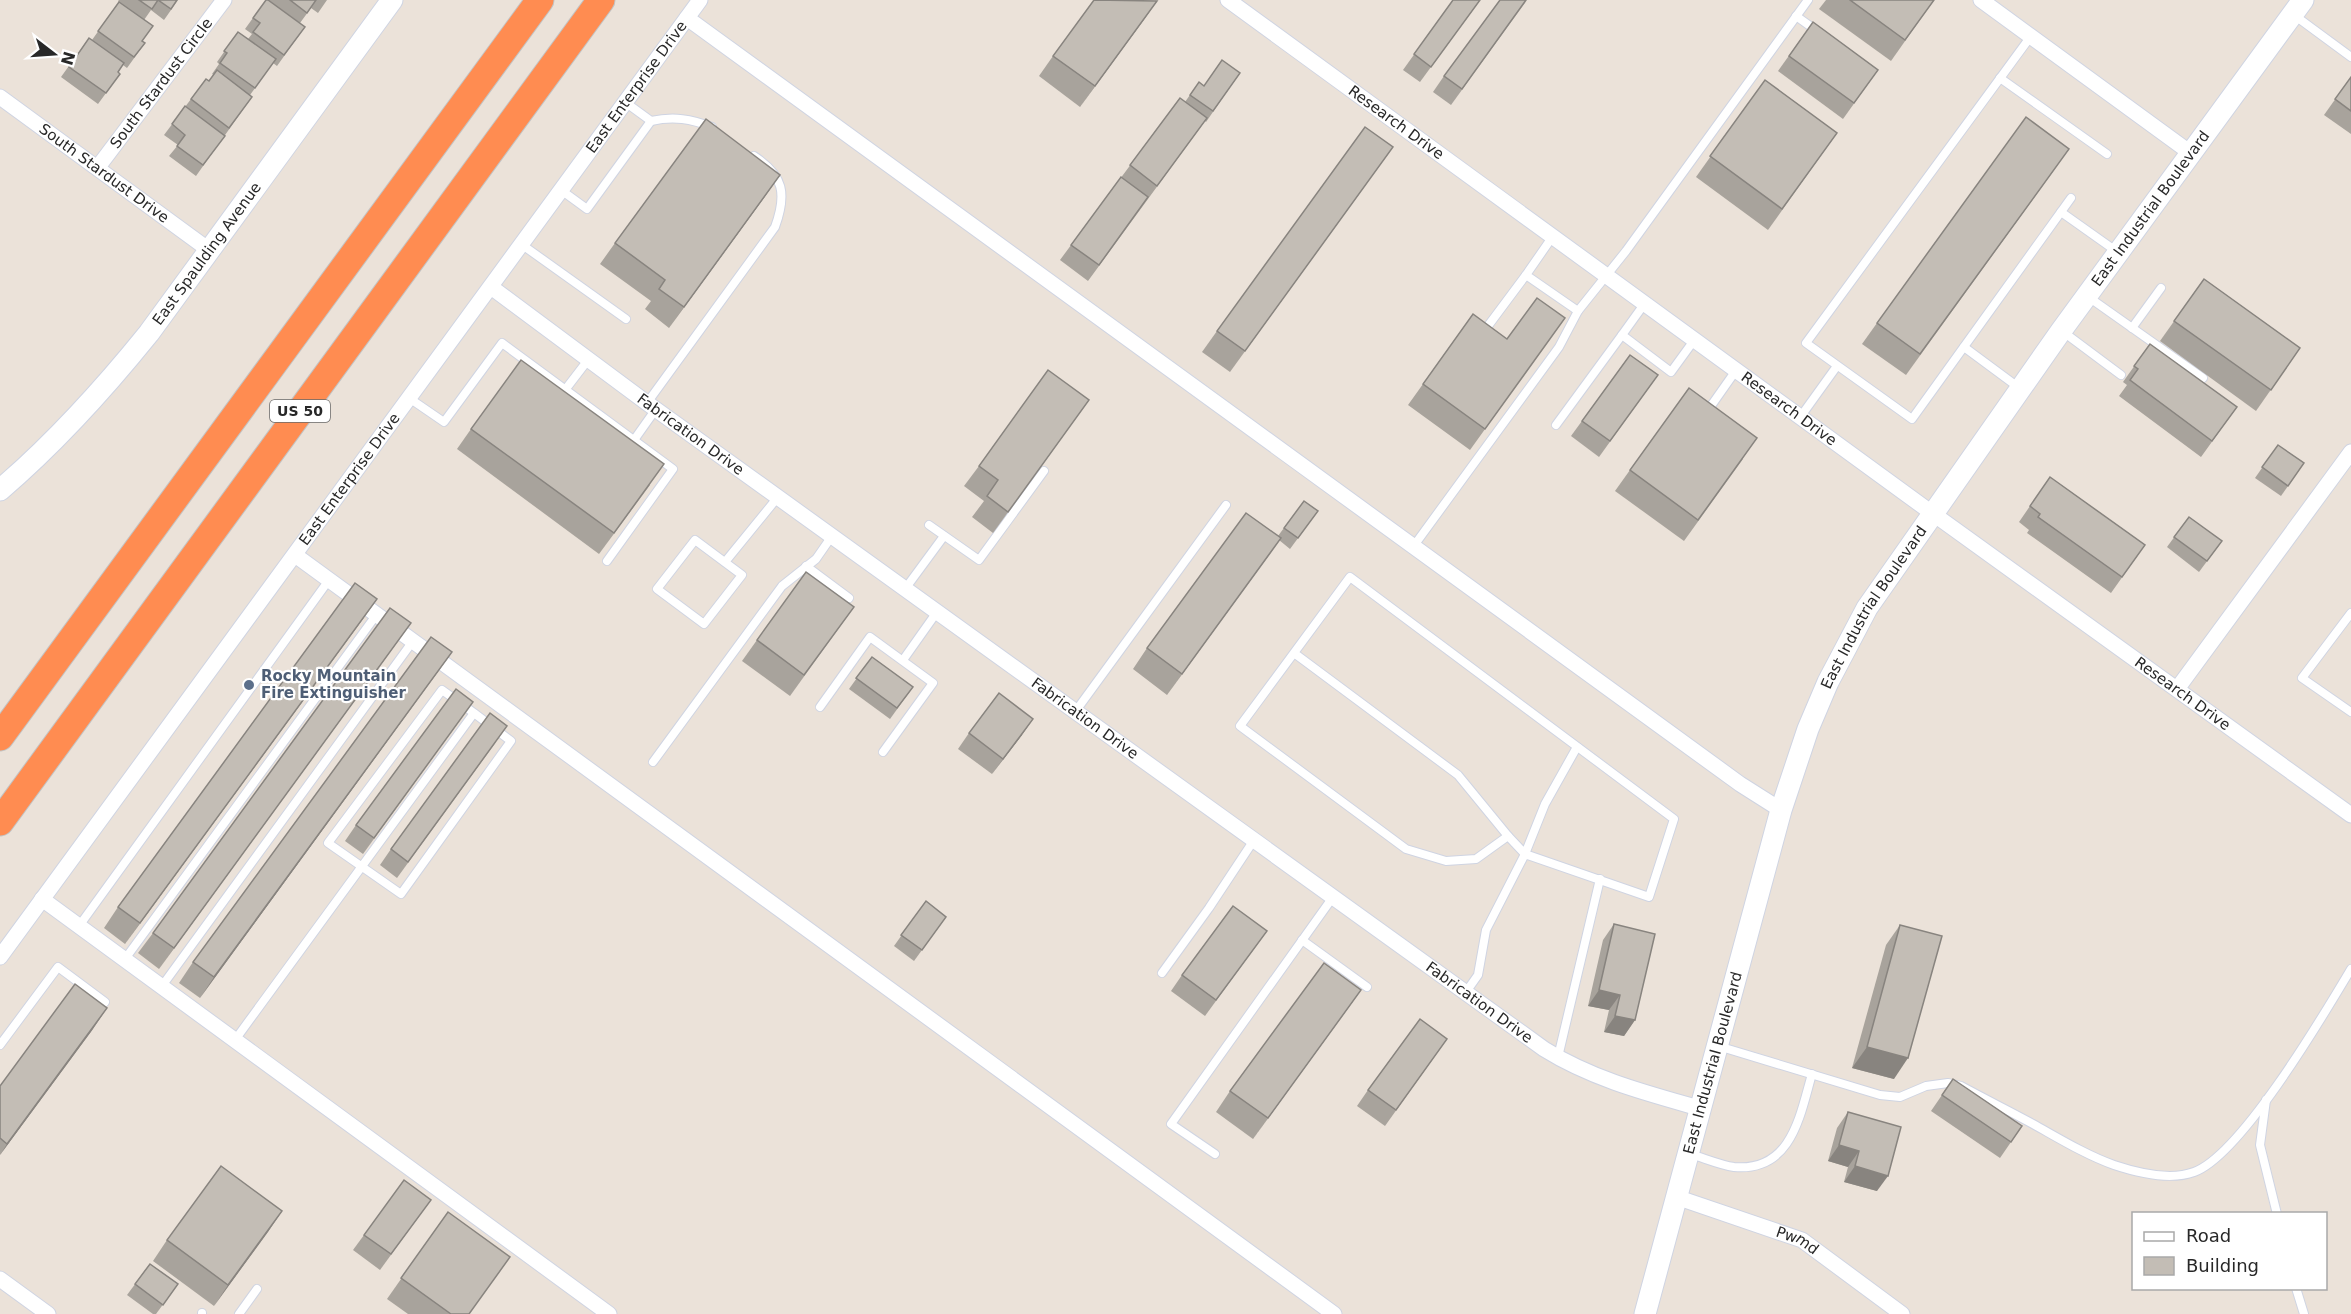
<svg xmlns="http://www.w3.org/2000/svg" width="2351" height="1314" viewBox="0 0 2351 1314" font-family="'DejaVu Sans',sans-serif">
<rect width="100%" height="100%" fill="#ebe2d9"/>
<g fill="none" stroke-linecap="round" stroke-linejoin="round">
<defs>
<g id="lane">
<polyline points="2294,15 2351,57"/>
<polyline points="1796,16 1817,31"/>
<polyline points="2031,36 1806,343 1912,419 2071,198"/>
<polyline points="2000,78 2107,154"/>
<path d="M625,102L651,121C674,116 691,119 712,127"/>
<polyline points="561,190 587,209 651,121"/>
<polyline points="2061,212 2116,251"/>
<polyline points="1553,236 1526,275 1578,311 1626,251 1808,0"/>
<polyline points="521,244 626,319"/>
<polyline points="2087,296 2203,378"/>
<polyline points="1645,303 1622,335 1671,372 1695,339"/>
<polyline points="2132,328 2161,288"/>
<polyline points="2062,331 2121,375"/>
<polyline points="1482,334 1526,275"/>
<polyline points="1964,347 2018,387"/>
<polyline points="565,390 588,360"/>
<polyline points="409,398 444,422 502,343 673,469 607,561"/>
<path d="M647,403L775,227C787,194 784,176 754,156"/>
<polyline points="1706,413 1737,369"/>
<polyline points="1801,416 1837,366"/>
<polyline points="1556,425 1622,335"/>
<polyline points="634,440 656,409"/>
<polyline points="929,525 979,560 1044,471"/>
<polygon points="695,540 742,575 704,624 657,589"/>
<polyline points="1413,547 1559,347 1578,311"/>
<polyline points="725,562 778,497"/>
<polyline points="806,566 849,598"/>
<polyline points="905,589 944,536"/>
<polyline points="2351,613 2302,678 2351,712"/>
<polyline points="1294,653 1458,775 1508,836 1476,859 1446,861 1406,849 1240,726 1350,577 1674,819 1649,897 1525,854 1486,930 1478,975 1466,992"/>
<polyline points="903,660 937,612"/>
<polyline points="820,707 870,637 933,683 883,752"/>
<polyline points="1075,712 1226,505"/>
<polyline points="653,762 782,586 816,559 832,536"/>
<polyline points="1508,836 1525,854 1545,804 1577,747"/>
<polyline points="79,926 329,580"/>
<polyline points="1302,940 1367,987"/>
<polyline points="125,959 377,614"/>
<polyline points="1162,973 1209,908 1254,840"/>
<polyline points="162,986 413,641"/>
<polyline points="235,1040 251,1018 474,713 511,741 401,894 328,843 442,690 474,713"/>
<polyline points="0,1045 58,967 105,1002"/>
<path d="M1718,1046L1880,1095L1900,1097L1926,1086L1948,1083L1961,1086C1985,1099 2009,1111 2033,1124C2060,1139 2086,1155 2114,1165C2138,1173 2170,1181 2194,1172C2241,1155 2323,1016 2351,969"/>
<polyline points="1558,1057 1600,879"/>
<polyline points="2266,1100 2260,1145 2277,1214"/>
<polyline points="1215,1154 1171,1124 1333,897"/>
<path d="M1690,1154C1704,1158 1720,1165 1734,1167C1792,1172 1800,1115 1812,1074"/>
<polyline points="2296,1288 2304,1314"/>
<polyline points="202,1314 202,1313"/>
<polyline points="239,1314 257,1289"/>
</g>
<g id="street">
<path id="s1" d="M1228,0L1932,513L2351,815"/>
<polyline points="1981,0 2192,154"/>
<polyline points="687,18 1740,784 1781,810"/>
<path id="s2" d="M0,97L209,250"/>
<path id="s3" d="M98,167L224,0"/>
<path id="s4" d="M491,287L647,403L1544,1049C1592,1079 1646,1093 1699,1108"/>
<polyline points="295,555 1334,1314"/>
<polyline points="2177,689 2351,452"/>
<polyline points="42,899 609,1314"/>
<path id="s5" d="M0,957L700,0"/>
<path id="s6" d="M1676,1197L1802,1240L1902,1314"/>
<polyline points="0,1279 48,1314"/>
</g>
<g id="secondary">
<path id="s7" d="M0,490C55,443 103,390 149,333L392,0"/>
<path id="s8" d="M1645,1314L1781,810L1808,729L1828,682L1867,608L2061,331L2303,0"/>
</g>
<g id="highway">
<polyline points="0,737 540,0"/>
<polyline points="0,822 601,0"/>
</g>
</defs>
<use href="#lane" stroke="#cfd4e2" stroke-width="10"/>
<use href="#street" stroke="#cfd4e2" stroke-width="17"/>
<use href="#secondary" stroke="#cfd4e2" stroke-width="23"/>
<use href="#highway" stroke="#c3c3c3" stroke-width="29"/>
<use href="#lane" stroke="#fff" stroke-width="8"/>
<use href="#street" stroke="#fff" stroke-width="15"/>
<use href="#secondary" stroke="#fff" stroke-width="21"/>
<use href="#highway" stroke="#ff8c51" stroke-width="27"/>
</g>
<g fill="#a8a39c">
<polygon points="119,0 178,0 164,20 151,10 144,20 142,41 145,43 127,68 123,65 118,72 120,74 98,104 61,77 89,38 92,40 119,2 118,1"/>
<polygon points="266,0 327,0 318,13 311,8 300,23 278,7 305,27 277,66 273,63 250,95 252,97 196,176 169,156 178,145 164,135 206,79 209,81 214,75 212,74 219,64 217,62 238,32 248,39 252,34 245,29"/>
<polygon points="1453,0 1480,0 1420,82 1403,70"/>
<polygon points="1527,0 1451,105 1433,92 1444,76"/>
<polygon points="1826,0 1934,0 1891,61 1819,9"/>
<polygon points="1157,1 1080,107 1039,76 1053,56"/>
<polygon points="1813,22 1878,70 1843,119 1778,71"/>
<polygon points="1240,73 1206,122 1205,121 1088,281 1060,260 1180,98 1185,102 1199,82 1204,86"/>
<polygon points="2351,77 2351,134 2324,115"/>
<polygon points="1765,80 1837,133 1768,230 1696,177"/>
<polygon points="1393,147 1230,372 1202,352 1217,331"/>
<polygon points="2054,170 1906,375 1862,344 1877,323"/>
<polygon points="766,195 669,328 645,309 651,301 600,264 615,243"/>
<polygon points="2204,279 2300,348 2256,411 2160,341"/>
<polygon points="1473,314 1507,339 1550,339 1470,450 1408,405"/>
<polygon points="2150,344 2237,407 2201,457 2119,396 2127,385 2123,382"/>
<polygon points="1630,355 1658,375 1599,457 1571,436"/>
<polygon points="1089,400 993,533 972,517 984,501 964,486 979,466"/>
<polygon points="471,429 650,485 599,554 457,449"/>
<polygon points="2278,445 2304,463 2281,496 2255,478"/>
<polygon points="1743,459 1684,541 1615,491 1630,470"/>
<polygon points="2050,477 2145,545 2111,593 2027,533 2029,530 2019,522"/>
<polygon points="1304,501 1318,511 1290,549 1279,540 1167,695 1133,669 1147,648 1278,536"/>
<polygon points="2189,517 2222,541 2199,572 2167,547"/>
<polygon points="377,599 125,944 104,928 118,907"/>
<polygon points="854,607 790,696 742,661 757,640"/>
<polygon points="411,623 159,969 138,953 153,933"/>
<polygon points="452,652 200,998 179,983 193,962"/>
<polygon points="872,657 913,687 890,719 849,689"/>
<polygon points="462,717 363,854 345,841 356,825"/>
<polygon points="969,733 1022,735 992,774 958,749"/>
<polygon points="496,742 397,878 380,865 391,849"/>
<polygon points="926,901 946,917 914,961 894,946"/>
<polygon points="1614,924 1635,1020 1624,1036 1604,1032 1609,1010 1588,1006 1603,940"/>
<polygon points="1900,925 1894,1079 1852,1068 1886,945"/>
<polygon points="1267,931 1205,1016 1171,991 1182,975"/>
<polygon points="1361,990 1253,1139 1216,1112 1230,1091"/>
<polygon points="93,1029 0,1155 0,1086"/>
<polygon points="1447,1039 1385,1126 1357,1106 1368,1090"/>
<polygon points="1953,1079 2022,1126 2000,1158 1931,1111"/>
<polygon points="1848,1112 1877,1191 1844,1182 1848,1167 1828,1161 1837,1128"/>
<polygon points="282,1211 214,1306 153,1261 167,1240"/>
<polygon points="448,1212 469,1314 408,1314 387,1299"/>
<polygon points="420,1215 380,1270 353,1250 364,1235"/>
<polygon points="150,1264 178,1284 156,1314 153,1314 127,1295"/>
</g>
<g fill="#88847f">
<polygon points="1157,1 1143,21 1080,107 1095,86"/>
<polygon points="780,175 766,195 669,328 684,307"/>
<polygon points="1281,538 1266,559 1167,695 1182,674"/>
<polygon points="377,599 363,619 125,944 140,923"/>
<polygon points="411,623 396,643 159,969 174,948"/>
<polygon points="452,652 437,673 200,998 214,977"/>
<polygon points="1033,719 1022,735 992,774 1003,759"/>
<polygon points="1361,990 1346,1011 1253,1139 1268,1118"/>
<polygon points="1599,990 1620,995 1609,1010 1588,1006"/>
<polygon points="107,1008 93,1029 0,1155 7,1144"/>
<polygon points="1615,1016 1635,1020 1624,1036 1604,1032"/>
<polygon points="1867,1047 1908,1058 1894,1079 1852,1068"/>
<polygon points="1839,1145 1859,1151 1848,1167 1828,1161"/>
<polygon points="1855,1166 1888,1176 1877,1191 1844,1182"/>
<polygon points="282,1211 268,1232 214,1306 228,1285"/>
</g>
<g fill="#c3bdb5" stroke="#88847f" stroke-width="1.5">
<polygon points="139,0 158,0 152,9"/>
<polygon points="158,0 177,0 171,9"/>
<polygon points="266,0 268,0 305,27 284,55 253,32 260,23 253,18"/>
<polygon points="290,0 316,0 307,13"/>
<polygon points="1094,0 1157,1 1095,86 1053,56"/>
<polygon points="1453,0 1480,0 1431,67 1414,54"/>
<polygon points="1500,0 1526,0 1462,89 1444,76"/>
<polygon points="1850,0 1934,0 1905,40"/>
<polygon points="119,2 153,26 142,41 145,43 134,57 98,31"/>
<polygon points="1813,22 1878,70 1854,103 1789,56"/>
<polygon points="238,32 276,59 255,88 220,63 227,53 224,51"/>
<polygon points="89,38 124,63 118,72 120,74 106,93 69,67"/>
<polygon points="1222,60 1240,73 1213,111 1190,95 1199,82 1204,86"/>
<polygon points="217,70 252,97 229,128 191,99 206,79 209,81"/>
<polygon points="2351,77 2351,111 2335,99"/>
<polygon points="1765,80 1837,133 1782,209 1710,156"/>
<polygon points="1180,98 1207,118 1157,186 1130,165"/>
<polygon points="185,106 225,136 203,165 177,146 185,135 172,124"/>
<polygon points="2026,117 2069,149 1920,354 1877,323"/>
<polygon points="706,119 780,175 684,307 659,289 665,280 615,243"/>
<polygon points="1365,127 1393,147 1245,351 1217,331"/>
<polygon points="1121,177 1148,197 1099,265 1071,245"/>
<polygon points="2204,279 2300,348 2271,390 2174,321"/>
<polygon points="1537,298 1565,318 1485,429 1423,384 1473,314 1507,339"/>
<polygon points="2150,344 2237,407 2212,441 2130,380 2138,369 2134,366"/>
<polygon points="1630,355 1658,375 1610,441 1582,421"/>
<polygon points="521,360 664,464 614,533 471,429"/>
<polygon points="1048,370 1089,400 1008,512 987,496 998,480 979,466"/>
<polygon points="1689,388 1757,438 1698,520 1630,470"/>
<polygon points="2278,445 2304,463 2288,486 2262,467"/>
<polygon points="2050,477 2145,545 2122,577 2038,517 2040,514 2030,506"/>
<polygon points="1304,501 1318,511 1298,538 1284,528"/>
<polygon points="1246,513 1281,538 1182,674 1147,648"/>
<polygon points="2189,517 2222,541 2207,561 2174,537"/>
<polygon points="806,572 854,607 804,675 757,640"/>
<polygon points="355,583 377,599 140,923 118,907"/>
<polygon points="390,608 411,623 174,948 153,933"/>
<polygon points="431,637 452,652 214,977 193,962"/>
<polygon points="872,657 913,687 897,708 856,678"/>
<polygon points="456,689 473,702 374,838 356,825"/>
<polygon points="999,693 1033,719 1003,759 969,733"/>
<polygon points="490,713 507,726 408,862 391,849"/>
<polygon points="926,901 946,917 922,950 901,935"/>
<polygon points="1233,906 1267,931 1216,1000 1182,975"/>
<polygon points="1614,924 1655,934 1635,1020 1615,1016 1620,995 1599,990"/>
<polygon points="1900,925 1942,936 1908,1058 1867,1047"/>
<polygon points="1324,963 1361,990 1268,1118 1230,1091"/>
<polygon points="75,984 107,1008 7,1144 0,1138 0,1086"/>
<polygon points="1420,1019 1447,1039 1396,1110 1368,1090"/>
<polygon points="1953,1079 2022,1126 2011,1142 1942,1095"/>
<polygon points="1848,1112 1901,1127 1888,1176 1855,1166 1859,1151 1839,1145"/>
<polygon points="221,1166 282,1211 228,1285 167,1240"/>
<polygon points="404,1180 431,1200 391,1254 364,1235"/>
<polygon points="448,1212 510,1257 469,1314 451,1314 401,1278"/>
<polygon points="150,1264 178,1284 163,1305 135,1284"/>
</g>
<circle fill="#5c6f8a" stroke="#fff" stroke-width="2" cx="249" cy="685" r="6"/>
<g text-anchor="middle" stroke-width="4.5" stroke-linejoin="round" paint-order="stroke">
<rect fill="#fff" stroke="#686868" stroke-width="1.5" x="270" y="400" width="60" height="22" rx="4.5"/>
<g font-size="14" font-weight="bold" fill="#282828">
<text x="300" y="416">US 50</text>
</g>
<g font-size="15" fill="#282828" stroke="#fff">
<text dy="5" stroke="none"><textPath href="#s3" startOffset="105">South Stardust Circle</textPath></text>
<text dy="5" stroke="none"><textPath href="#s5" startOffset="1078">East Enterprise Drive</textPath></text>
<text dy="5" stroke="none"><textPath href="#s1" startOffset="208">Research Drive</textPath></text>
<text dy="5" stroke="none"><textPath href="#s2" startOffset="129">South Stardust Drive</textPath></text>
<text dy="5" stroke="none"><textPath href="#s8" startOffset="1232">East Industrial Boulevard</textPath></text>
<text dy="5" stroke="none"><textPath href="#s7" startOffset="315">East Spaulding Avenue</textPath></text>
<text dy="5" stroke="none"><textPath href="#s1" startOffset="694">Research Drive</textPath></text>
<text dy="5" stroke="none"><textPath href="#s4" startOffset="248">Fabrication Drive</textPath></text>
<text dy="5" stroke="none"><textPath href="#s5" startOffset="592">East Enterprise Drive</textPath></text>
<text dy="5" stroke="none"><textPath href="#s8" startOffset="746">East Industrial Boulevard</textPath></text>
<text dy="5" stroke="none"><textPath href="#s1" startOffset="1180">Research Drive</textPath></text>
<text dy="5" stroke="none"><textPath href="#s4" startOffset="734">Fabrication Drive</textPath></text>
<text dy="5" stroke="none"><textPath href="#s4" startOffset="1220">Fabrication Drive</textPath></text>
<text dy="5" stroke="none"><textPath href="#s8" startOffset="260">East Industrial Boulevard</textPath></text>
<text dy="5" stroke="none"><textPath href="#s6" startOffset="129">Pwmd</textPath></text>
</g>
<g font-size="15" font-weight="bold" fill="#4e5e75" stroke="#fff" text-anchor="start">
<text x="261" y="681">Rocky Mountain<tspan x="261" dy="17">Fire Extinguisher</tspan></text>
</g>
</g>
<rect x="2132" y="1212" width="195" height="78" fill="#ffffff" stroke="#a9a9a9" stroke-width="1.5"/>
<rect x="2144" y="1232" width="30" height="9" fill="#ffffff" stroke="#a9a9a9" stroke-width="1.5"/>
<text x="2186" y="1242" font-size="18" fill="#282828">Road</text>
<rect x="2144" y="1257" width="30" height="18" fill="#c3bdb5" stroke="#a9a9a9" stroke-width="1.5"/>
<text x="2186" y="1272" font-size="18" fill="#282828">Building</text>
<g transform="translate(54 54) rotate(107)" stroke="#ffffff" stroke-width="4.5" paint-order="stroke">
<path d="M0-4.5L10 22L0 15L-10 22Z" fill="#282828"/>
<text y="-9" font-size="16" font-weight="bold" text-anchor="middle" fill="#282828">N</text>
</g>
</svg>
